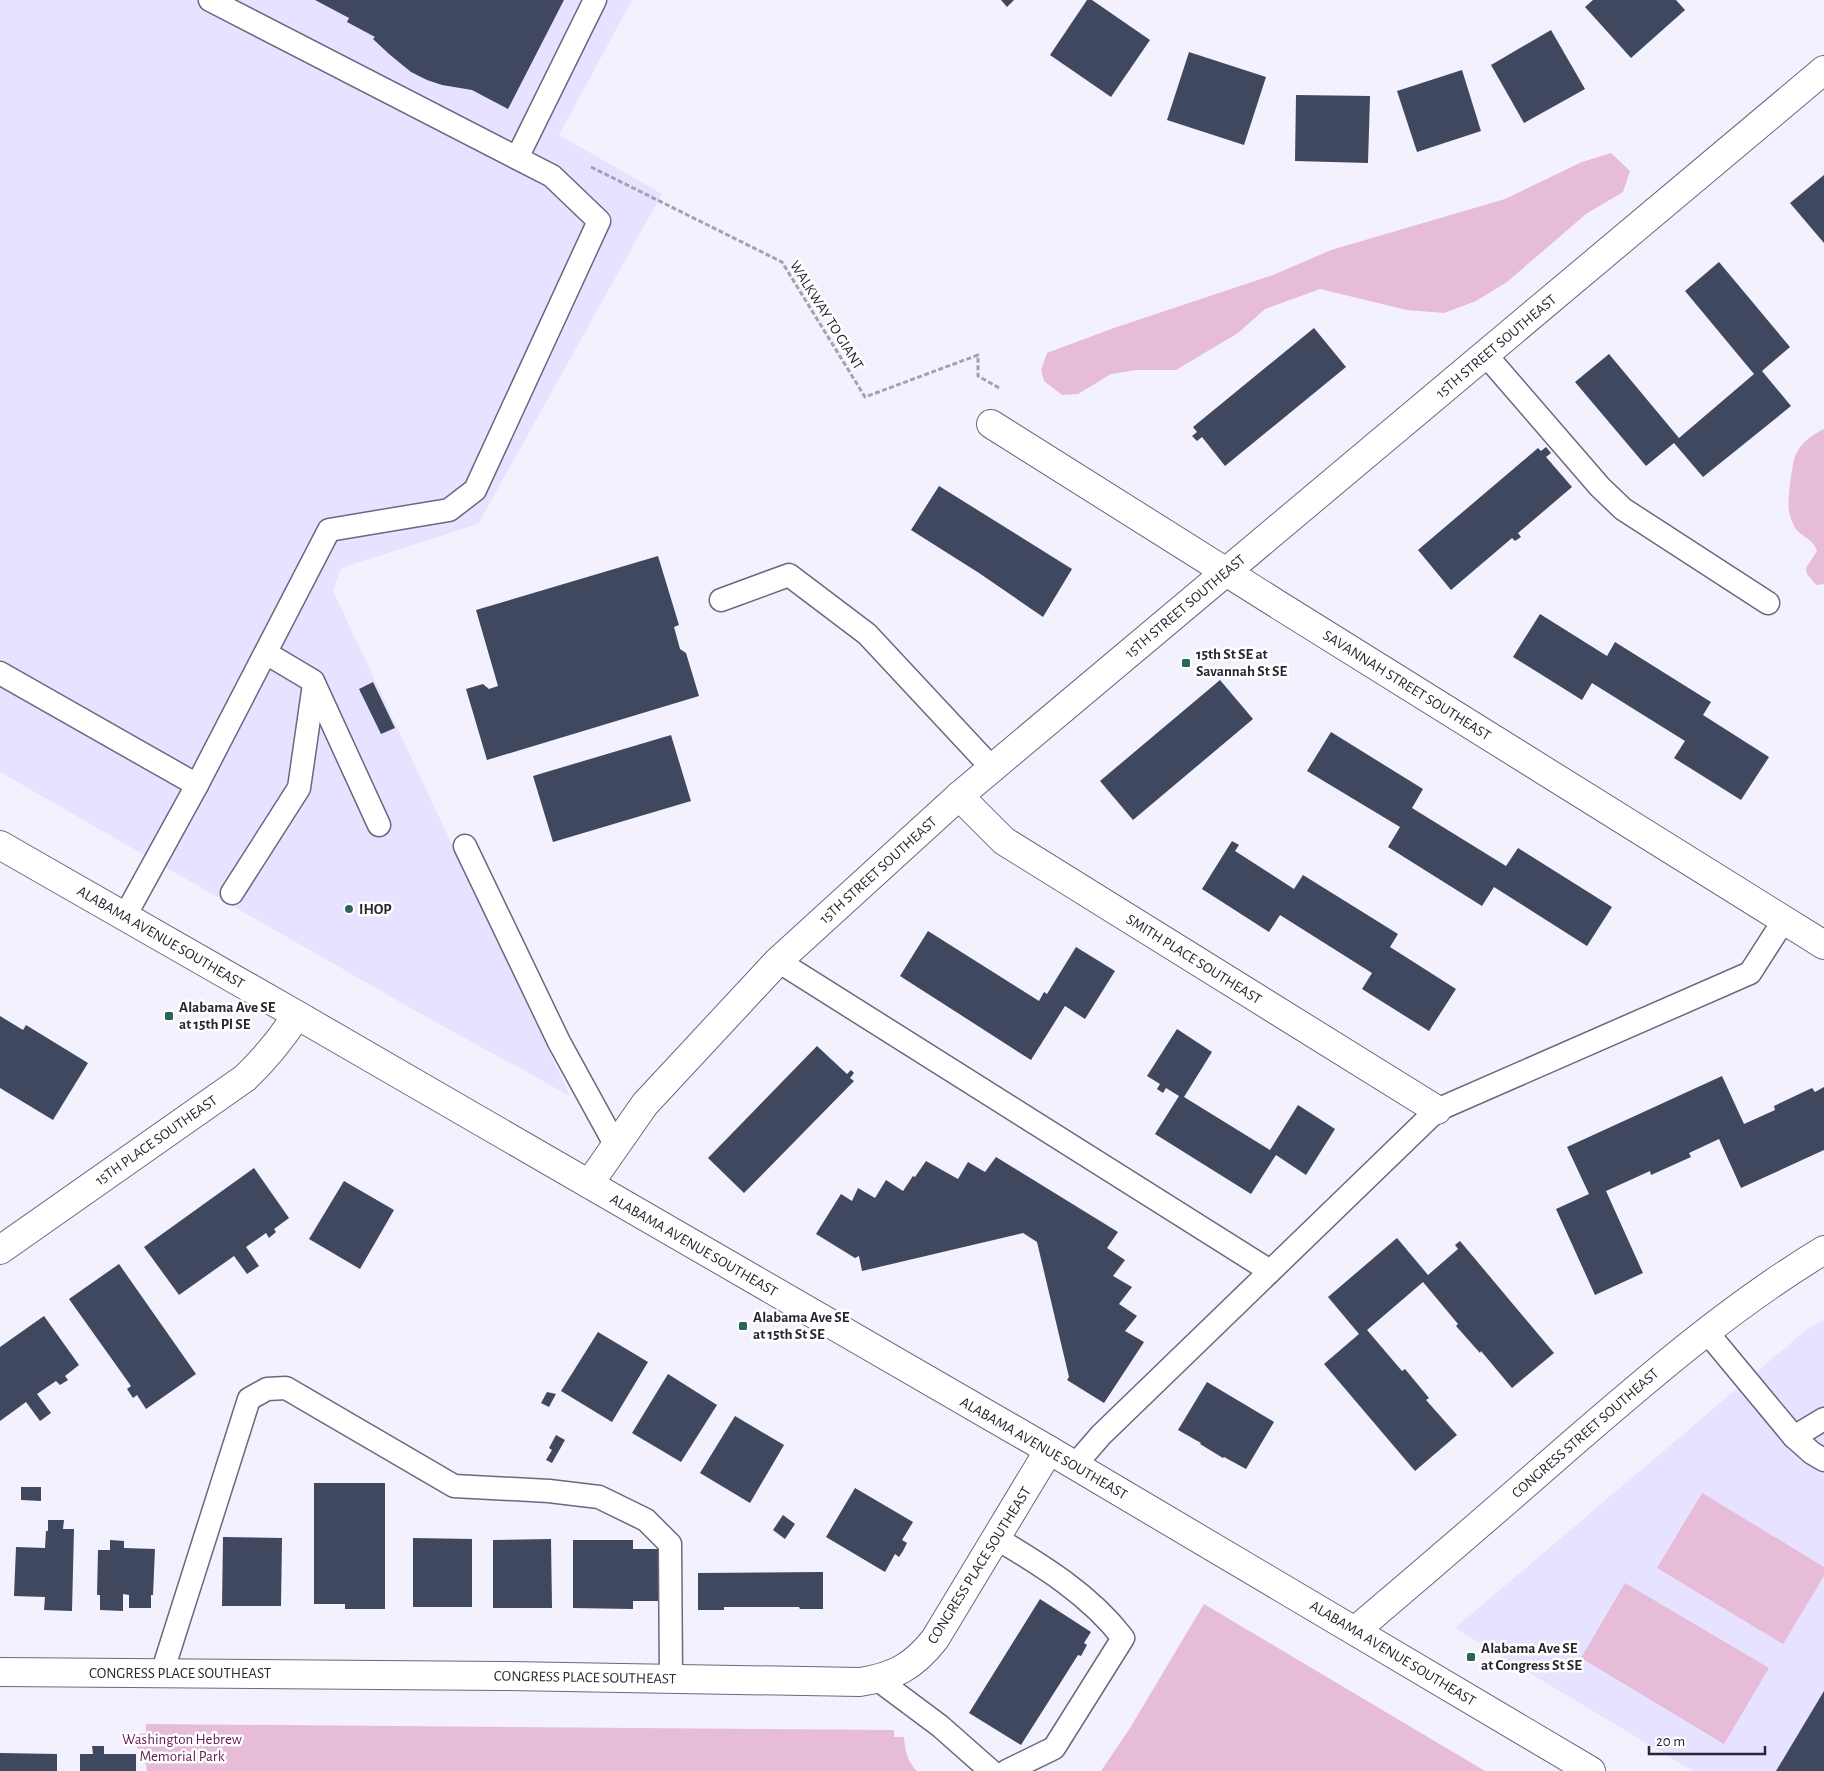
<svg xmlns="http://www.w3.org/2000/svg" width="1824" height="1771" viewBox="0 0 1824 1771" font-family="'Alegreya Sans',sans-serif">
<rect width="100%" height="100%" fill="#f2f1fd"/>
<g fill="#e6e2ff">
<polygon points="0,0 632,0 559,135 662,194 478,524 341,568 333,591 570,1096 414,1010 0,772"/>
<polygon points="1824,1319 1824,1771 1693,1771 1455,1628 1806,1330"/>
</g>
<g fill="#e7bcd8">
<polygon points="1611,153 1630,171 1623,192 1586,214 1507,282 1476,301 1444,313 1407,310 1320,289 1265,309 1238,333 1176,370 1136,370 1111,374 1078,394 1062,395 1044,381 1041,370 1047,353 1111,329 1273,275 1331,250 1505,199 1582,162"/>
<path d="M1824,429V584L1816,585L1807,574L1806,568L1817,551C1813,538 1800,537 1794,526C1792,522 1790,516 1789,511C1787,503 1792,461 1796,454C1801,443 1813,434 1824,429Z"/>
<polygon points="1702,1493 1824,1567 1824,1576 1783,1644 1657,1568"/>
<polygon points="1625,1583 1769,1668 1724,1744 1581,1658"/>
<polygon points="1204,1604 1485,1771 1101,1771 1130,1728"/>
<path d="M146,1724L894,1730V1737H904C905,1751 907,1761 917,1771H147C145,1753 142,1751 128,1740L134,1735L146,1733Z"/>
</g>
<g fill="#3f485e">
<polygon points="315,0 564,0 508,109 472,90 442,85 427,80 411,72 389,54 373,39 375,37 347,22 349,18"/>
<polygon points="1001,0 1014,0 1007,7"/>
<polygon points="1087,0 1092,0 1150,40 1111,97 1050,55"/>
<polygon points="1593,0 1676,0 1685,10 1631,58 1585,7"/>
<polygon points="1551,30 1585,89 1524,123 1491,65"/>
<polygon points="1189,52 1266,77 1244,145 1167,120"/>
<polygon points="1462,70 1481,131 1417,152 1397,91"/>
<polygon points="1296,95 1370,96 1368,163 1295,161"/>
<polygon points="1824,175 1824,243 1790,203"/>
<polygon points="1719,262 1790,347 1762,371 1791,406 1703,477 1674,443 1646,466 1575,382 1609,354 1679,438 1754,374 1685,291"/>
<polygon points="1314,328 1346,367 1225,466 1202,437 1197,441 1192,436 1197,432 1193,427"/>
<polygon points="1546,447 1551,453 1546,457 1572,487 1518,533 1521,537 1515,541 1512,538 1451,590 1418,550 1538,448 1541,451"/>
<polygon points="939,486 1072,569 1043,617 979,573 911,530"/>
<polygon points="658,556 679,625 674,627 680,649 686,653 699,696 487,760 466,689 483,684 489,689 498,686 476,610"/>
<polygon points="1540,614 1607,656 1615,642 1711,702 1703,715 1769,757 1741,800 1674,758 1685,741 1592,683 1582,700 1513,657"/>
<polygon points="1220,680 1253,719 1133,820 1100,781"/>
<polygon points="373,682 395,728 381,734 359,689"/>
<polygon points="1331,732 1423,789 1412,808 1506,866 1518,848 1612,907 1587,946 1494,887 1482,906 1388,847 1400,827 1307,771"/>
<polygon points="671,735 691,801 553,842 533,776"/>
<polygon points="1232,841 1239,845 1235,851 1294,889 1303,875 1398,934 1390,947 1456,989 1429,1031 1362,989 1372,973 1280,915 1269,932 1202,889"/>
<polygon points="928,931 1039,1001 1044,992 1047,994 1076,947 1115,971 1085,1019 1065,1006 1031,1060 900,976"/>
<polygon points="0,1016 23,1030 26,1025 88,1063 53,1120 0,1088"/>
<polygon points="1177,1029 1212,1052 1184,1097 1270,1150 1298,1105 1335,1129 1306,1175 1276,1155 1251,1194 1155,1134 1179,1096 1166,1088 1163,1093 1157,1089 1160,1084 1147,1076"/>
<polygon points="817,1046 847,1074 851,1070 854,1073 850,1078 854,1081 744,1193 708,1158"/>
<polygon points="1722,1076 1744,1124 1775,1110 1774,1106 1812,1088 1815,1092 1824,1087 1824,1150 1741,1188 1719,1139 1689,1153 1691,1157 1651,1175 1650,1171 1606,1191 1643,1273 1595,1295 1556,1209 1589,1194 1567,1147"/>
<polygon points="996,1157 1118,1232 1107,1248 1125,1260 1113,1276 1132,1287 1119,1304 1137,1316 1125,1331 1144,1342 1104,1403 1067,1380 1069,1377 1037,1242 1023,1233 862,1271 859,1256 855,1258 816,1234 841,1194 852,1201 858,1188 875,1198 886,1180 903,1191 913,1176 915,1177 926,1161 958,1179 968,1162 985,1172"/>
<polygon points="254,1168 289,1218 274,1229 276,1232 269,1238 266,1233 246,1247 259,1266 247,1274 234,1256 179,1295 144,1247"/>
<polygon points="344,1181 394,1210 360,1269 309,1239"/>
<polygon points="1397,1238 1428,1275 1458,1249 1455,1245 1460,1241 1554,1353 1512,1388 1481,1351 1480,1353 1456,1326 1458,1324 1423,1282 1367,1330 1402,1371 1405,1369 1429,1398 1426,1400 1457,1435 1415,1471 1324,1364 1359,1334 1328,1297"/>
<polygon points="119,1264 196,1374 146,1409 137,1395 133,1398 127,1389 131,1386 69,1299"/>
<polygon points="44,1316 79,1365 65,1376 68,1380 60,1385 56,1381 37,1394 51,1413 40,1421 26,1402 0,1421 0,1347"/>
<polygon points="598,1332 648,1362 612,1422 561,1391"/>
<polygon points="668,1374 717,1405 681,1462 632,1433"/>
<polygon points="1207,1382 1274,1422 1246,1469 1224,1457 1223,1458 1200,1444 1201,1443 1178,1430"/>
<polygon points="547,1392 556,1394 549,1407 541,1403"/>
<polygon points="735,1416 784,1445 750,1503 700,1473"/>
<polygon points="556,1435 565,1440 552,1463 546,1460 552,1450 549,1448"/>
<polygon points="314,1483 385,1483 385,1609 345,1609 345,1604 314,1604"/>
<polygon points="21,1487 41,1487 41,1501 21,1500"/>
<polygon points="855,1488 913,1522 902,1540 907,1543 903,1551 899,1557 895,1554 885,1572 826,1537"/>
<polygon points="783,1515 795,1524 785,1539 773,1530"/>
<polygon points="48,1520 64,1520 63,1529 74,1529 72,1611 44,1610 45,1597 14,1596 16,1547 45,1548 46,1531 48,1531"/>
<polygon points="223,1537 282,1538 281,1606 222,1606"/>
<polygon points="413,1538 472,1539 472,1607 413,1607"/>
<polygon points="551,1539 552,1608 493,1608 493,1540"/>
<polygon points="110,1540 124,1541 124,1548 155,1549 153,1595 151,1595 151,1608 129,1608 129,1595 123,1594 123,1611 100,1610 100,1595 97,1595 98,1550 110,1550"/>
<polygon points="573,1540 633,1540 633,1549 660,1549 659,1601 633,1601 633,1609 573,1608"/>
<polygon points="823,1572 823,1609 800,1609 799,1607 724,1607 724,1610 698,1610 698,1573"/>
<polygon points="1040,1599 1091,1632 1084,1643 1087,1645 1081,1656 1078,1655 1021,1745 969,1713"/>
<polygon points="1824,1691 1824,1771 1776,1771"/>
<polygon points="92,1746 104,1746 104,1754 136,1754 136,1771 80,1771 80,1754 93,1754"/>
<polygon points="0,1753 57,1754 57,1771 0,1771"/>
</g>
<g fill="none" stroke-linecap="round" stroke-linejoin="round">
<defs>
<g id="service">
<polyline points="517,158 595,0"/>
<polyline points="1485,354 1600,487 1623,509 1768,603"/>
<polyline points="721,600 789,575 867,634 992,768"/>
<polyline points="266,653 313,681 379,825"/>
<polyline points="0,673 197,785"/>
<polyline points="465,846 559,1042 616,1146"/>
<polyline points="232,893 299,788 314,684"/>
<polyline points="125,916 197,785 329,530 449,510 475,490 599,221 552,176 210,0"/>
<polyline points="778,961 1270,1271"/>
<polyline points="1706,1331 1794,1437 1824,1419"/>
<polyline points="1794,1437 1812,1453 1824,1460"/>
<polyline points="1075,1465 1101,1435 1437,1110 1750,973 1784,920"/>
<path d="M996,1538C1043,1566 1090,1595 1123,1638L1054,1748L1007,1771"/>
<polyline points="162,1673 249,1399 267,1389 286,1388 454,1486 549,1491 599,1497 646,1520 670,1544 671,1679"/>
<polyline points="877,1679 940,1726 991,1771"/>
</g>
<g id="minor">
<polyline points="991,424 1277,604 1824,945"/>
<polyline points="959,796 1004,841 1437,1110"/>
<polyline points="589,1184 645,1104 778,961 959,796 1824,70"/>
<path d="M0,1250L245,1078C265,1059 282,1038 297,1015"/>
<path d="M1356,1630C1429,1568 1502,1505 1574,1442C1654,1373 1733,1305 1824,1250"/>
<path d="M0,1672L503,1676L860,1682C894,1677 914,1666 935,1639L1049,1450"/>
</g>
<polyline id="secondary" points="0,845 297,1015 1049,1450 1591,1771"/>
</defs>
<use href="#service" stroke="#6b6780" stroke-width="25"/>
<use href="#minor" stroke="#6b6780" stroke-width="30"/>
<use href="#secondary" stroke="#6b6780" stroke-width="30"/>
<polyline stroke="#a3a2ae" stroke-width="3" stroke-dasharray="5 2.5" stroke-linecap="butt" points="591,167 782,262 865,397 978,355 978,376 1001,389"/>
<use href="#service" stroke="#fff" stroke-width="22"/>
<use href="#minor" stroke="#fff" stroke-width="28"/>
<use href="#secondary" stroke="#fff" stroke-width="28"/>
</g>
<g fill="#276755" stroke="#fff" stroke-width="2">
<rect x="1181" y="658" width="10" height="10" rx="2.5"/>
<circle cx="349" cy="909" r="5"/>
<rect x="164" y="1011" width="10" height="10" rx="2.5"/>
<rect x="738" y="1321" width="10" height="10" rx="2.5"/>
<rect x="1466" y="1652" width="10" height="10" rx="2.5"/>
</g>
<g text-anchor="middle" stroke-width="5" stroke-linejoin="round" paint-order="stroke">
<g font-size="15" fill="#282631" stroke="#fff">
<text transform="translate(827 315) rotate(58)" y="5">WALKWAY TO GIANT</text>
<text transform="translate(1496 346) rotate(-40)" y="5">15TH STREET SOUTHEAST</text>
<text transform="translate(1185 606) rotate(-40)" y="5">15TH STREET SOUTHEAST</text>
<text transform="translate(1407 685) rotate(32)" y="5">SAVANNAH STREET SOUTHEAST</text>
<text transform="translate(878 870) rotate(-42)" y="5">15TH STREET SOUTHEAST</text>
<text transform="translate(161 937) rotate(30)" y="5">ALABAMA AVENUE SOUTHEAST</text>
<text transform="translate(1194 959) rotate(32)" y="5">SMITH PLACE SOUTHEAST</text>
<text transform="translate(156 1140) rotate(-35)" y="5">15TH PLACE SOUTHEAST</text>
<text transform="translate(694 1245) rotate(30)" y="5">ALABAMA AVENUE SOUTHEAST</text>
<text transform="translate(1585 1433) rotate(-41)" y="5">CONGRESS STREET SOUTHEAST</text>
<text transform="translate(1044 1448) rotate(30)" y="5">ALABAMA AVENUE SOUTHEAST</text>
<text transform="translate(979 1565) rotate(-58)" y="5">CONGRESS PLACE SOUTHEAST</text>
<text transform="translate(1393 1653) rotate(31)" y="5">ALABAMA AVENUE SOUTHEAST</text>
<text x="180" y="1678">CONGRESS PLACE SOUTHEAST</text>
<text transform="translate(585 1677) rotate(1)" y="5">CONGRESS PLACE SOUTHEAST</text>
</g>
<g font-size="15" font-weight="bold" fill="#282631" stroke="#fff" text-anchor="start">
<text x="1196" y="659">15th St SE at<tspan x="1196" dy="17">Savannah St SE</tspan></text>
<text x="359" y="914">IHOP</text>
<text x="179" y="1012">Alabama Ave SE<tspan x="179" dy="17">at 15th Pl SE</tspan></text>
<text x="753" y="1322">Alabama Ave SE<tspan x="753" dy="17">at 15th St SE</tspan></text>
<text x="1481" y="1653">Alabama Ave SE<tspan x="1481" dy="17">at Congress St SE</tspan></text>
</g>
<g font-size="15" fill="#611b4e" stroke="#fff">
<text x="182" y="1744">Washington Hebrew<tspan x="182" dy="17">Memorial Park</tspan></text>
</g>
</g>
<path d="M1649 1746v8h116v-8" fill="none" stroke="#282631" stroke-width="2.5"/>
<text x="1656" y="1746" font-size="15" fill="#282631" stroke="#ffffff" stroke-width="4" paint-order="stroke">20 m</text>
</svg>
